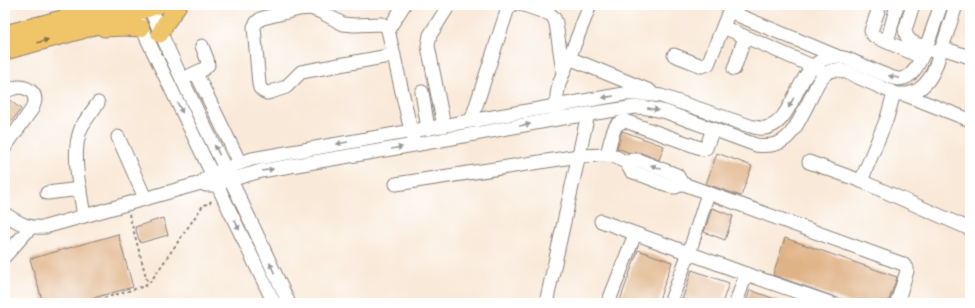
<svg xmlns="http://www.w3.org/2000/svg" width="975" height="308" viewBox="0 0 975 308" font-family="Kalam,sans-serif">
<rect width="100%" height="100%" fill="#fff"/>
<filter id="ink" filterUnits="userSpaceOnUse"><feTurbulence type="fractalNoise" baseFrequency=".025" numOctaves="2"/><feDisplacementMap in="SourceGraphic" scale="8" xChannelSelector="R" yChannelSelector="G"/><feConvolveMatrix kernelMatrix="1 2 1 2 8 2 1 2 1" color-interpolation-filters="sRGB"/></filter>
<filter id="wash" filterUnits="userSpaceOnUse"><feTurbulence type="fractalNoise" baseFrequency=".012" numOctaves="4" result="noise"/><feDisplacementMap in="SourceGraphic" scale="16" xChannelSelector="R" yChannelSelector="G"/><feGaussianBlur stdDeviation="0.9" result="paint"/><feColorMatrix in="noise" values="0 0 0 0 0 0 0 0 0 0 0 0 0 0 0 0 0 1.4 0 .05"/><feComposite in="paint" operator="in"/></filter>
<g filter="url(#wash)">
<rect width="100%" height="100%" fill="#f9e9d8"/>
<g id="blocks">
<g fill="#e0b387">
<polygon points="5,99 8,99 21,109 5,130"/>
<polygon points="622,131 664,146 659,160 641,153 630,153 617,148"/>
<polygon points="717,153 752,166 741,196 706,184"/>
<polygon points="712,208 733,216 725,240 704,232"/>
<polygon points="163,218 168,235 140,243 135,227"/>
<polygon points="118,234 133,287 75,303 43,303 30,259"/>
<polygon points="785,238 897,277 888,303 852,303 773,275"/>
<polygon points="638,250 672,262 658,303 619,303"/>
<polygon points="692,270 729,283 722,303 681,303"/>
<polygon points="750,290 783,302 783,303 746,303"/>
</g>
</g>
</g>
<g filter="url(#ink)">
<use href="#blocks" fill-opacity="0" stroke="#8a827a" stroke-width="1"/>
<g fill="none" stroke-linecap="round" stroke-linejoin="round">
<defs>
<g id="minor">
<polyline points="524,5 550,14 554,18 556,23 563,72"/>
<polyline points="726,5 733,12 740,16 836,56"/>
<polyline points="880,5 871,31 872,34 874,36 921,57"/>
<polyline points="913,5 905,30 907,37 912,42 933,51"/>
<path d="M150,8C174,66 203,122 230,179C251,220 269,262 289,303"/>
<polyline points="138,20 274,303"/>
<polyline points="723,27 819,69"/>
<polyline points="388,30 404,5"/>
<polyline points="887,42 897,5"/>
<polyline points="942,48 970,57"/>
<path d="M394,55L301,72L286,87L271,92L267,93L263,91L260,88L259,84L254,27C256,22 258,20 263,18L299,9L310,8L321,12L343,24L354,25L382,24L387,27L388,30L411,131L413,139"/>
<polyline points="674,55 702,66 708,64 730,9"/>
<polyline points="569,58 650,91"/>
<polyline points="734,69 745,37"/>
<polyline points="196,73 240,163"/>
<polyline points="189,76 204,69 208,65 207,59 202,46"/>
<path d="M5,91C9,90 14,88 18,87C26,87 35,91 35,100C35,103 33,106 32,109L5,147"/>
<polyline points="422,92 428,129"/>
<polyline points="903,94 970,120"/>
<polyline points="557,113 557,95 559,84 590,5"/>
<polyline points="471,121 507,11 508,8 512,5"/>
<polyline points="444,126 428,46 430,35 449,5"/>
<polyline points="118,137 145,198"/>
<path d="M607,155C609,148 612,131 616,126C618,123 622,122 625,121L703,149L706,148L713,129"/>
<polyline points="809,162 861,181 970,229"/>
<polyline points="627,163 632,160 638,160 677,175 680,180 681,183"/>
<polyline points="861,181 887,118 894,93"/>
<path d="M201,183L206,185H212L261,171L414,145L557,119L635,107C646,107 655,109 666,112L756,145C784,149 793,134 804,111C809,102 813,93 818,83C825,72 832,67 846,72L894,93C905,96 917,93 925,84C933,76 937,63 940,53C946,37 951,21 956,5"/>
<polyline points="681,183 903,264 907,268 907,271 897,303"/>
<polyline points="396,184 579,156 607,155 614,156 627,163 628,166 631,171 673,187 676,187 681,183"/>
<polyline points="47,193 80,189"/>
<path d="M5,214C19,223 28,229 45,227L201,183C207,175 216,173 225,169C234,165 242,162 252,159L624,94C637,93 648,94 661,96L750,126C755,127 760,129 765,128C793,124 795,74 822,60C827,58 832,56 837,57C844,57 851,60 857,63C870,68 883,75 897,79C903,79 907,78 911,74C923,63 935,21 941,5"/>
<path d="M84,216C80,189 70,151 82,126C87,118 93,110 98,103"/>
<polyline points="601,221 746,274 830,303"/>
<polyline points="5,256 31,227"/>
<polyline points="546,303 588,114"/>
<polyline points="608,303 635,234"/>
<polyline points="670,303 689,253 708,193"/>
<polyline points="736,303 746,274"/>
</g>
<g id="major">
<polyline points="104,28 123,27 141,28"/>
<polyline points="5,34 115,5"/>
<polyline points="160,34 165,24 178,5"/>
<polyline points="5,51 82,30 158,5"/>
</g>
</defs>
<use href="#minor" stroke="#8a827a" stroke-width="15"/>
<use href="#major" stroke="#8a827a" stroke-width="19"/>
<g stroke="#8a827a" stroke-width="2" stroke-dasharray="3 3" stroke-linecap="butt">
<polyline points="129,214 148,284"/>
<polyline points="87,303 145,286 151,281 204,204 208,205 212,200"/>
</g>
<use href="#minor" stroke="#fff" stroke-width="13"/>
<use href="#major" stroke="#f0c469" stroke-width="17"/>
</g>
<defs><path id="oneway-solid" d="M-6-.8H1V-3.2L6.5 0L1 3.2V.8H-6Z"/></defs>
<use fill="#867042" href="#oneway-solid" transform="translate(43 41) rotate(-16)"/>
<g fill="#999">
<use href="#oneway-solid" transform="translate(894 77) rotate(-166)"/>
<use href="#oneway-solid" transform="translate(608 97) rotate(171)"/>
<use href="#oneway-solid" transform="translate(791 103) rotate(118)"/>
<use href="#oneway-solid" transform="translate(180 108) rotate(64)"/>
<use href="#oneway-solid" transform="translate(653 109) rotate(11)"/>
<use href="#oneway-solid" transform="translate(525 125) rotate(-10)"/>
<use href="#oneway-solid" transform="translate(342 143) rotate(170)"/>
<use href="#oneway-solid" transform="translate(397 148) rotate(-10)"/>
<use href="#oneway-solid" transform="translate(217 150) rotate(-116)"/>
<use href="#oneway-solid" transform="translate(656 167) rotate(-159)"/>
<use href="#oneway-solid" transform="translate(268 170) rotate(-10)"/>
<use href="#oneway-solid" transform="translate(237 225) rotate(64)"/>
<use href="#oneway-solid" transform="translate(272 268) rotate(-115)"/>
</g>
</g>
<rect width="975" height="308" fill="none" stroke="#fff" stroke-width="20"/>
</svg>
